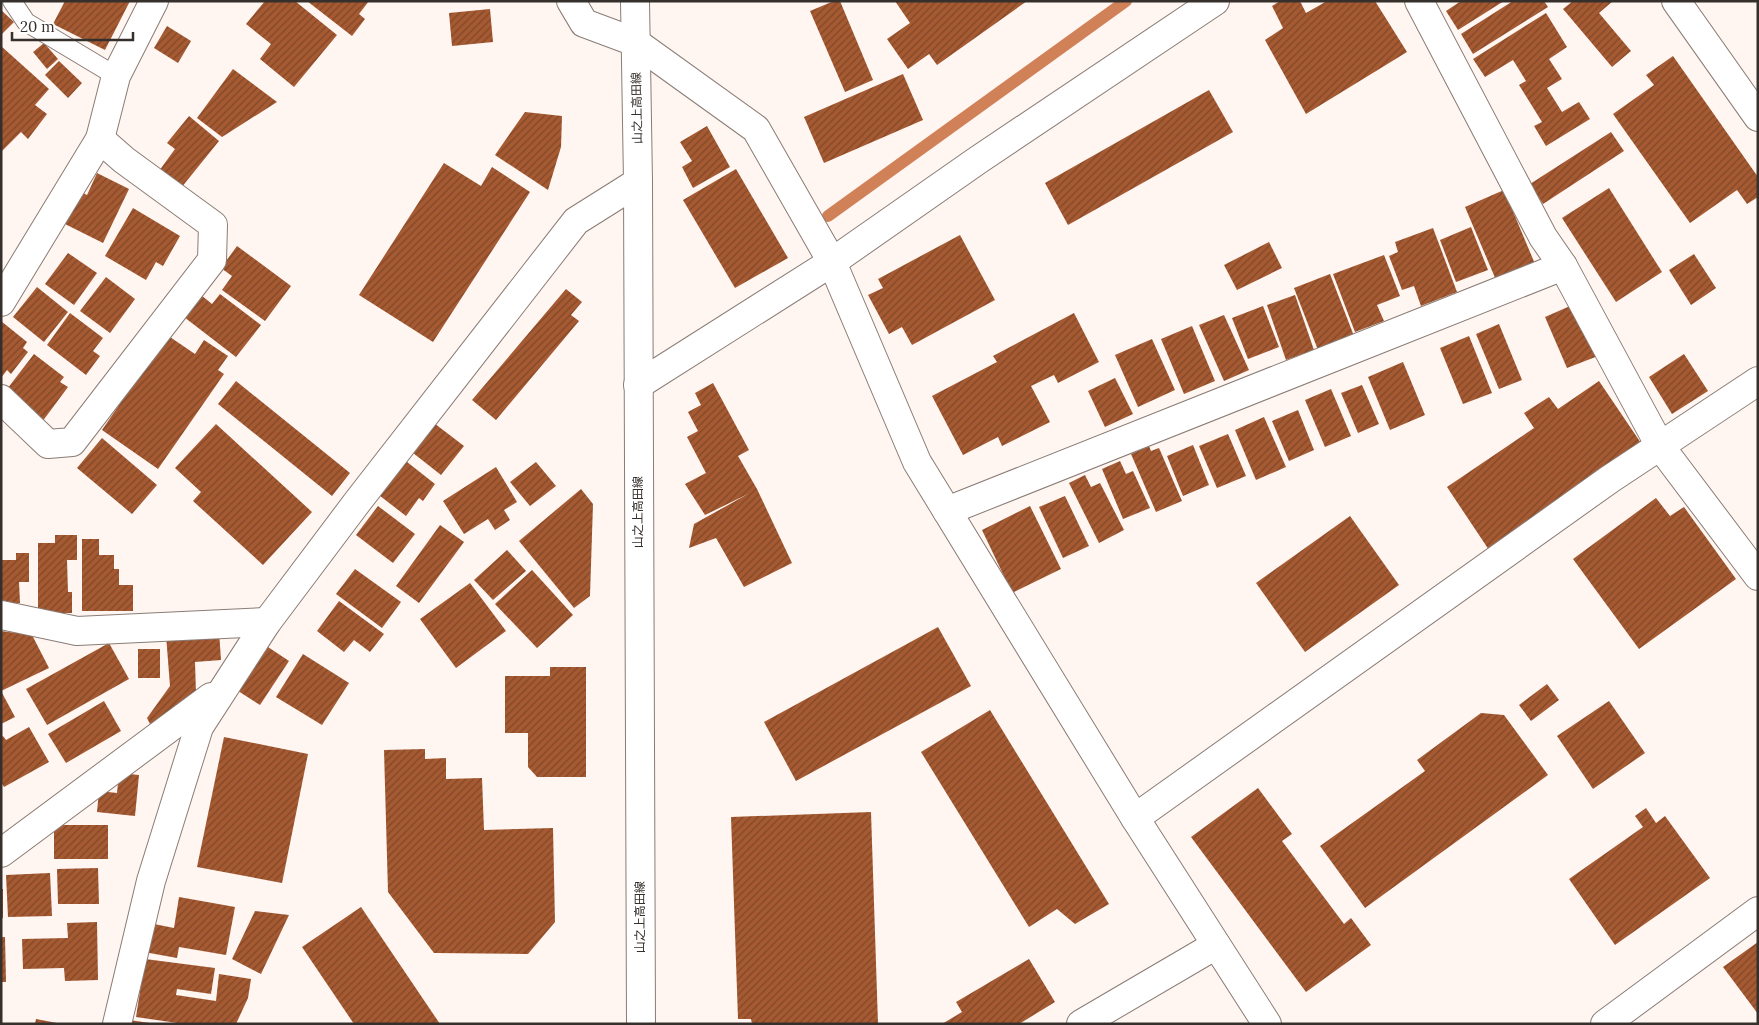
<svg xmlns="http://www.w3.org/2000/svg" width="1759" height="1025" viewBox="0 0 1759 1025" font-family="Lora,'Noto Sans JP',serif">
<defs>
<pattern id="building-hatch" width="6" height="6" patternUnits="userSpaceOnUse" patternTransform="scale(1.25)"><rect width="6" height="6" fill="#a65a32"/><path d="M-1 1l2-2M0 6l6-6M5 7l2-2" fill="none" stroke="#804729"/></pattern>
</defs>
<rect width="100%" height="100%" fill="#fff5f1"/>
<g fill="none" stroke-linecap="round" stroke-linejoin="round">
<polyline stroke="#d08158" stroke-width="12" points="828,216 1126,1"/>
</g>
<g fill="url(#building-hatch)">
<polygon points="65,1 130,1 105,50 53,24"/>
<polygon points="265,1 295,1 337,35 294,87 260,59 271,44 246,24"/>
<polygon points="307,1 369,1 359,14 365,19 352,36"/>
<polygon points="834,1 840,1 873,80 845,92 810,11"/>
<polygon points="895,1 1027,1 937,65 929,54 908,69 887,39 910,23"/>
<polygon points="1280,1 1300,1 1306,13 1327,1 1375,1 1407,52 1306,114 1265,40 1283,28 1272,6"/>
<polygon points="1461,1 1504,1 1458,30 1446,11"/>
<polygon points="1513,1 1544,1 1548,7 1473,54 1461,34"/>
<polygon points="1573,1 1613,1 1599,13 1631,51 1612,67 1563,9"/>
<polygon points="490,9 493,42 452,46 449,13"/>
<polygon points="1,10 14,22 1,35"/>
<polygon points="1546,13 1567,47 1549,59 1562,79 1547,88 1562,112 1579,102 1590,119 1546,146 1534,126 1542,122 1519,85 1526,81 1513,60 1485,77 1473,59"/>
<polygon points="167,26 191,41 178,63 154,48"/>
<polygon points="44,43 58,59 47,69 33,52"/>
<polygon points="1,46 49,89 35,105 47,114 28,139 21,132 1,152"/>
<polygon points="1673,56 1758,177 1758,197 1747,204 1737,190 1690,223 1613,114 1654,85 1646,75"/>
<polygon points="59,61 82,83 68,98 45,75"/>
<polygon points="233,69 277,102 222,137 197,118"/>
<polygon points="903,74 923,120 824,163 804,117"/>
<polygon points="1209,90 1233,132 1068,225 1045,183"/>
<polygon points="525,112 562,116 561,147 548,190 495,155"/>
<polygon points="189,116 219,141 181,188 159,171 175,149 167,143"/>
<polygon points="707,126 730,167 693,188 682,167 692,161 680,142"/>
<polygon points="1611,132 1624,151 1543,204 1530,184"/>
<polygon points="444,163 481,186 492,167 530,192 433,342 359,295"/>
<polygon points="736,169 788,258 735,288 683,200"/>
<polygon points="97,173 129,189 103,243 63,223 79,191 87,195"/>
<polygon points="1609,188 1662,272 1616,302 1562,218"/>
<polygon points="1504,190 1535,264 1496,280 1465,207"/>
<polygon points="133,208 180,236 163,266 156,262 146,280 105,256"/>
<polygon points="1471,227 1488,270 1456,282 1440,240"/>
<polygon points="1433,228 1457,292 1421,306 1414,286 1402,290 1389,256 1398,252 1395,242"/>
<polygon points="960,235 995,300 912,345 902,327 889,334 868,295 883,288 878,279"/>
<polygon points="1269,242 1282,268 1237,290 1224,265"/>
<polygon points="237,246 291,286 265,321 222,290 232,276 221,268"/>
<polygon points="68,253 97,273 74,305 45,284"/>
<polygon points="1694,254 1716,288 1691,305 1669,270"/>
<polygon points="1384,255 1400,296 1377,305 1384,321 1355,332 1333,274"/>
<polygon points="1330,274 1354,336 1318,350 1294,288"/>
<polygon points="106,277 135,299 110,333 80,311"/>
<polygon points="37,287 68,312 44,342 13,317"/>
<polygon points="566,289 582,302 571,315 579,321 496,420 472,400"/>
<polygon points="220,294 261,325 236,357 184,317 201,295 212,304"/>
<polygon points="1295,295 1314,350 1286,360 1267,305"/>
<polygon points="1577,303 1598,356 1567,368 1545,317"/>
<polygon points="1263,306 1279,347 1248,359 1232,318"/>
<polygon points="70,313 103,338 93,351 100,356 86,375 47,345"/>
<polygon points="1074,313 1099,362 1058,383 1054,375 1031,386 1050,422 1002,446 998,437 963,455 932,396 997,362 993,356"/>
<polygon points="1224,315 1249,370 1224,381 1199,325"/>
<polygon points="1,321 27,342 23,348 28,352 11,374 7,370 1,378"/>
<polygon points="1499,324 1522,380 1499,389 1476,334"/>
<polygon points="1192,326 1215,381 1184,394 1161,339"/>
<polygon points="167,335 195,354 204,340 228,356 218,370 224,374 158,469 102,430"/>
<polygon points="1469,336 1492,393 1463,404 1440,348"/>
<polygon points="1152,339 1175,390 1138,407 1115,355"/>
<polygon points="34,354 64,377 60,382 68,387 42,422 4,393"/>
<polygon points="1684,354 1708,391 1672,414 1649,377"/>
<polygon points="1403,362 1425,415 1390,430 1368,377"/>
<polygon points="1115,378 1133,414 1105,427 1088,391"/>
<polygon points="236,381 350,473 332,496 218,404"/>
<polygon points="1599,381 1643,446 1489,550 1447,487 1534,428 1524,413 1549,397 1558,409"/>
<polygon points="713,383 749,450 738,456 757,489 792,563 744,587 716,538 689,548 694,524 748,494 705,515 685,484 706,473 687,437 698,431 688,412 701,405 695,393"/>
<polygon points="1362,385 1379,424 1358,433 1341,393"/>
<polygon points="1331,389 1351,436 1325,447 1305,400"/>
<polygon points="1298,410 1314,450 1289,461 1272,421"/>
<polygon points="1264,417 1286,467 1256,480 1235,430"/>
<polygon points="430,420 464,446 441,475 408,449"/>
<polygon points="216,424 312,512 263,565 193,501 201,492 175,468"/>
<polygon points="1228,434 1246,476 1217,488 1199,446"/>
<polygon points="102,438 157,485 132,514 77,468"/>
<polygon points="1193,445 1209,485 1183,496 1167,456"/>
<polygon points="1149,446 1151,451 1159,448 1182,501 1156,512 1131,454"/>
<polygon points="402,458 435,484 423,501 419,498 406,516 375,492"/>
<polygon points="1120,461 1126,474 1133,471 1150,508 1123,519 1102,469"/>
<polygon points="536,462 556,486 530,506 510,482"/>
<polygon points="496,467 517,502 504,510 510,520 495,530 488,519 464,534 443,501"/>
<polygon points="1085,475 1091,487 1100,483 1124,530 1099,543 1069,483"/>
<polygon points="581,489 593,504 590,596 574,608 519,541"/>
<polygon points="1065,496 1089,546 1063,558 1039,507"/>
<polygon points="1656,498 1670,516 1684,507 1736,579 1639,649 1573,559"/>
<polygon points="378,506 415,534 393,563 356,535"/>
<polygon points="1030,506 1061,569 1012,593 982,530"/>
<polygon points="1350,516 1399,585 1305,652 1256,583"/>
<polygon points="440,525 464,542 419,603 396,586"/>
<polygon points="55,535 77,535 77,560 67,560 68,592 72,592 72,613 38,613 38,543 55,543"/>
<polygon points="82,539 99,539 99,555 114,555 114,569 119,569 119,585 133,585 133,611 82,611"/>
<polygon points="507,550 526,571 493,600 474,580"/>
<polygon points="16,553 29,553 29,582 19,582 20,603 1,603 1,560 16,560"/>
<polygon points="355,569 401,602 382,628 336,594"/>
<polygon points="532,570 573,615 537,648 495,604"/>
<polygon points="470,583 506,631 456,668 420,619"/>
<polygon points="339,601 384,634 370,652 354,640 344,652 317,631"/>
<polygon points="938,627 971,686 796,781 764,722"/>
<polygon points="1,631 32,635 49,668 1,691 15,717 1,724"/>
<polygon points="219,631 221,660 195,662 196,694 184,712 150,724 147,718 170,686 166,635"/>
<polygon points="109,643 129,679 47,725 26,689"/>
<polygon points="262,643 289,661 260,705 232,687"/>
<rect x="138" y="649" width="22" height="29"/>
<polygon points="303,654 349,683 322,725 276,697"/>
<polygon points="550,667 586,667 586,777 537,777 528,767 528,733 505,733 505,676 550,676"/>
<polygon points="1547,684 1559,700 1531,721 1519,705"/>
<polygon points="104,701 121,731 66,763 48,734"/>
<polygon points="1609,701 1645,753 1593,789 1557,736"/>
<polygon points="990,710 1109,904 1075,924 1057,909 1029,927 921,752"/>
<polygon points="1481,713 1504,715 1548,775 1365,908 1320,846 1425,771 1417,760"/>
<polygon points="29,727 49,762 4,787 1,782 1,737 3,736 6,740"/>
<polygon points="224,737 308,754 282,883 197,867"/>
<polygon points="425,749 425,759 446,758 446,779 482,778 484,830 553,828 555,922 528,954 434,953 388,892 384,750"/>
<polygon points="119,773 139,775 135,816 97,812 99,791 117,793"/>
<polygon points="1258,788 1292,834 1282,841 1344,924 1351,918 1371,945 1306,992 1191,837"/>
<polygon points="1646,808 1656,823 1665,816 1710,878 1615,945 1569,879 1643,827 1635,816"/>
<polygon points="871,812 878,1024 752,1024 751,1019 738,1019 731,817"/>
<rect x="54" y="825" width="54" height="34"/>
<polygon points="98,868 99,904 58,904 57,869"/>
<polygon points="50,873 52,916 8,917 6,875"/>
<rect x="1" y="889" width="2" height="29"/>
<polygon points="179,897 235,907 226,955 179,947 177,958 144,952 149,923 174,928"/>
<polygon points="361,907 440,1024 354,1024 302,947"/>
<polygon points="255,911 289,915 261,974 232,959"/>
<polygon points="97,922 98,980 65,981 64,968 23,969 22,939 68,938 67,923"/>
<polygon points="1,937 5,937 6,982 1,982"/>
<polygon points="1758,942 1758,1014 1723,967"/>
<polygon points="145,959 215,968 211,994 177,989 176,995 216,1001 219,974 251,979 248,998 236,1024 184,1024 136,1017"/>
<polygon points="1029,959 1055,1002 1019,1024 942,1024 962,1012 956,1002"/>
<polygon points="36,1019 57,1023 57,1024 35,1024"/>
<polygon points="129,1020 150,1023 150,1024 129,1024"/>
</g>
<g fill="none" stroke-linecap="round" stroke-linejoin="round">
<defs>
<polyline id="service" points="12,1 26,22 116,76"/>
<g id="minor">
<polyline points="571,1 584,23 635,42 756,129 832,262"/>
<polyline points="1419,1 1543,237 1563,266 1660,446 1758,576"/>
<polyline points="1676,1 1758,117"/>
<polyline points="1,302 100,139 116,76 154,1"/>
<polyline points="1,399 48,444 72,442 212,260 213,225 124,160 100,139"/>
<polyline points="947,511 1563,266"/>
<polyline points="1,615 77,631 267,622"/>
<polyline points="1135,818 1610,479 1758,381"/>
<polyline points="1,853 211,697"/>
<polyline points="117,1024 151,881 199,727 267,622 358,501 576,221 638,182"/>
<polyline points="1081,1024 1216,945"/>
<polyline points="1605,1024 1758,911"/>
</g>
<g id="tertiary">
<polyline points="635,1 638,182 641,1024"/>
<polyline points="832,262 917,462 1135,818 1267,1024"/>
<polyline points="638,385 832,262 978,160 1215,1"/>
</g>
</defs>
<use href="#service" stroke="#8a7c75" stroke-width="20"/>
<use href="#minor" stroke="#8a7c75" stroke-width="30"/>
<use href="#tertiary" stroke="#8a7c75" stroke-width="30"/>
<use href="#service" stroke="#fff" stroke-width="18"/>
<use href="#minor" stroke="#fff" stroke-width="28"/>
<use href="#tertiary" stroke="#fff" stroke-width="28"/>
</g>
<g text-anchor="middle" stroke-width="5" stroke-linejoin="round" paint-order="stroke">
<g font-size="12" fill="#36302d" stroke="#fff">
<text transform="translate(637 108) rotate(-91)" y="4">山之上高田線</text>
<text transform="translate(638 512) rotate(-90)" y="4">山之上高田線</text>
<text transform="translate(640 917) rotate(-90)" y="4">山之上高田線</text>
</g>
</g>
<rect width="1759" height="1025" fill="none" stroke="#36302d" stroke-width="5"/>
<path d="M12 32v8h121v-8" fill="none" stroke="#36302d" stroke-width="2.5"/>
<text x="20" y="32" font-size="15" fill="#36302d" stroke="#ffffff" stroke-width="4" paint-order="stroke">20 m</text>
</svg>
